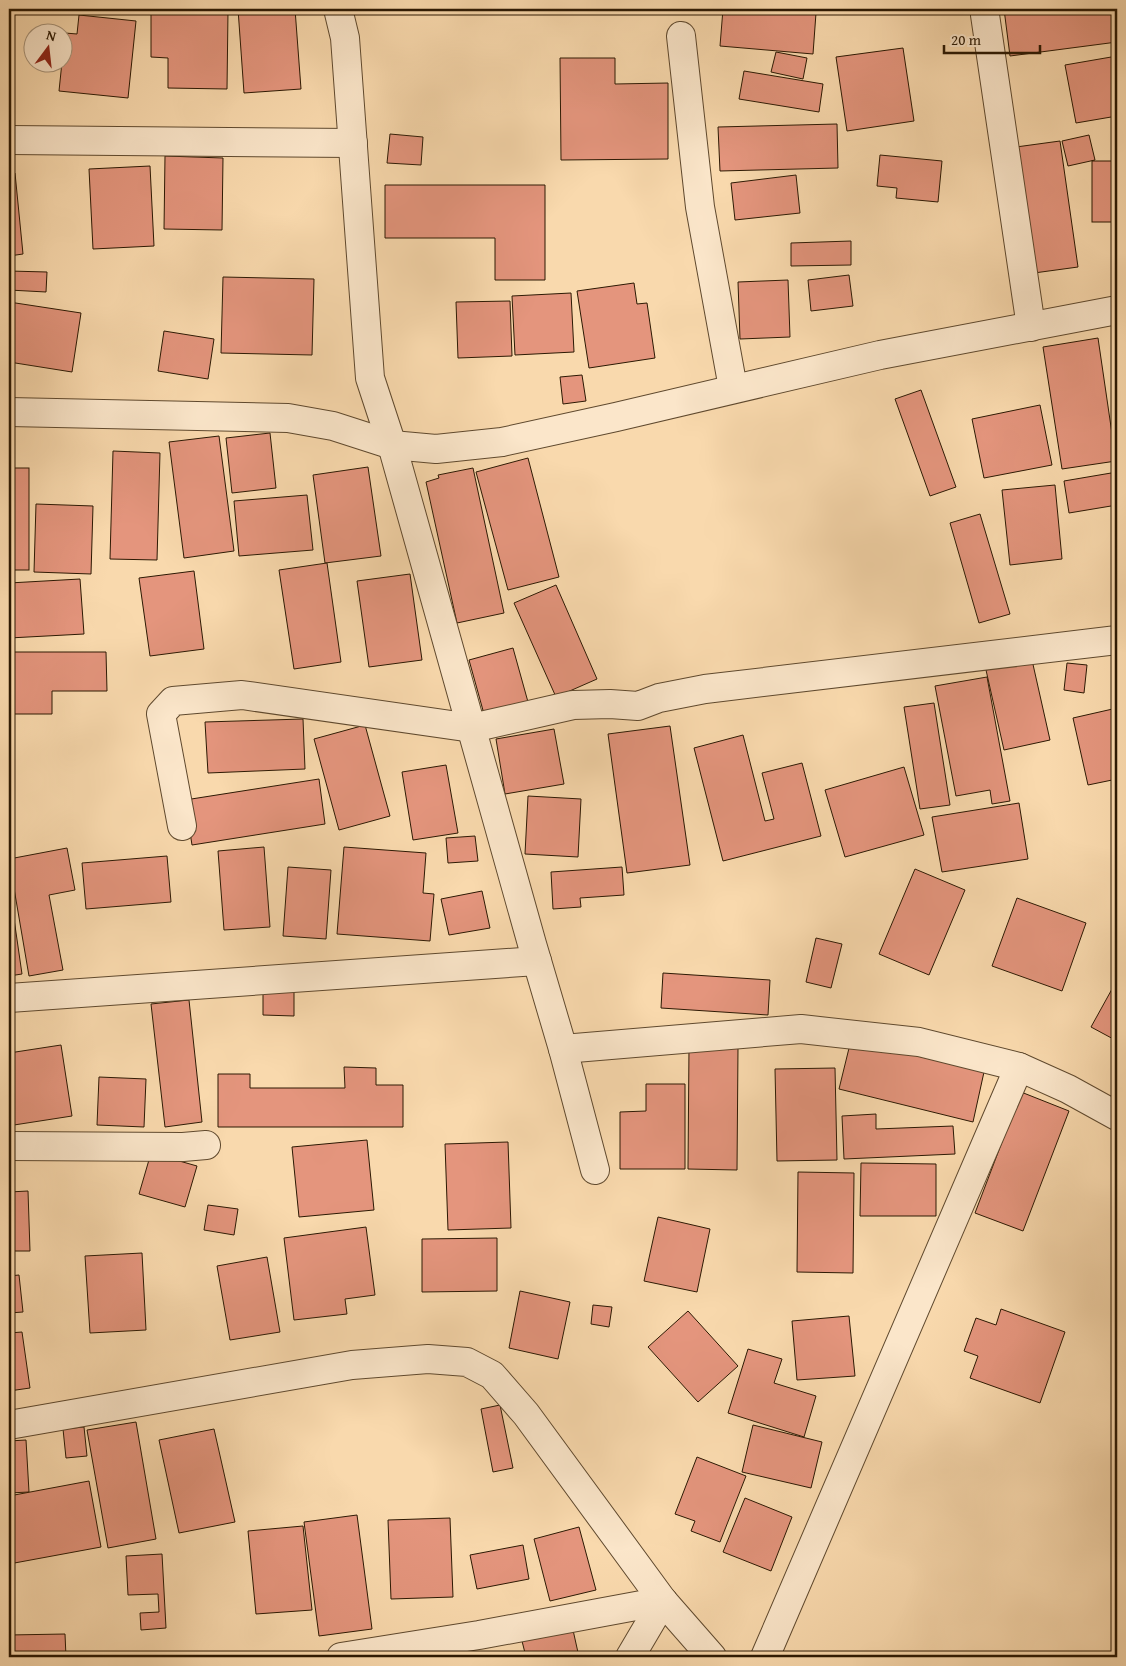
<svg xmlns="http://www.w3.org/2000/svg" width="1126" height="1666" viewBox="0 0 1126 1666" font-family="'Gentium Book Plus',serif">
<rect width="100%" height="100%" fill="#f9d9ad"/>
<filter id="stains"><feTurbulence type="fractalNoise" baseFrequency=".004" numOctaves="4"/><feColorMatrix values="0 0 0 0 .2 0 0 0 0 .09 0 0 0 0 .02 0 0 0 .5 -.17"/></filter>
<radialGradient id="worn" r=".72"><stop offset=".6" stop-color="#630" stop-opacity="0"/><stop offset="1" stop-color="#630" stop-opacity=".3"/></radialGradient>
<g fill="#e4957d" stroke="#2c1903">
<polygon points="151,9 228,11 227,89 168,88 168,58 151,57"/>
<polygon points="238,9 295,9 301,89 244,93"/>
<polygon points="723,9 816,13 813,54 720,46"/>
<polygon points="1004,9 1117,9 1117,42 1010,56"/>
<polygon points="79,15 136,21 128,98 59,91 65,33 77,34"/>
<polygon points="903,48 914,121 847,131 836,57"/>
<polygon points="776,52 807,58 803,79 771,72"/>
<polygon points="1117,56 1117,116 1076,123 1065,65"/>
<polygon points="560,58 615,58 615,84 668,83 668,159 561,160"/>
<polygon points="744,71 823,84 819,112 739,99"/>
<polygon points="837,124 838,168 720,171 718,127"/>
<rect x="1112" y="130" width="5" height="22"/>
<polygon points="390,134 423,137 421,165 387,163"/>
<polygon points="1089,135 1095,160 1068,166 1062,141"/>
<polygon points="1060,141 1078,267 1034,273 1016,147"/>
<polygon points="880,155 942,161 938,202 896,198 897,188 877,186"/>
<polygon points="165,156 223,158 222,230 164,229"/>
<rect x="1092" y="161" width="25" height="61"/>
<polygon points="150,166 154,246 93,249 89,169"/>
<polygon points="15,173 23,254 9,256 9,174"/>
<polygon points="796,175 800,213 735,220 731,183"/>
<polygon points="385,185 545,185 545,280 495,280 495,238 385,238"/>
<polygon points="851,241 851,265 791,266 791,243"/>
<polygon points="1113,248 1117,248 1117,273 1116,273"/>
<polygon points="9,271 47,272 46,292 9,290"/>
<polygon points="849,275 853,306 811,311 808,280"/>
<polygon points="223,277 314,279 312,355 221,353"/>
<polygon points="788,280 790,337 740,339 738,282"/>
<polygon points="634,283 637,304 647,303 655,358 589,368 577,291"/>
<polygon points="571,293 574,352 515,355 512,296"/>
<polygon points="510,301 512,356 458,358 456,302"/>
<polygon points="9,302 81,313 72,372 9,362"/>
<polygon points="164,331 214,339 208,379 158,371"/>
<polygon points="1098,338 1116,461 1062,469 1043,347"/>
<polygon points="582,375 586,401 563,404 560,377"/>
<polygon points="921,390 956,487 930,496 895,399"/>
<polygon points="1040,405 1052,465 984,478 972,419"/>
<polygon points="270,433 276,488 232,493 226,438"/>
<polygon points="219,436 234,551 184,558 169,442"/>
<polygon points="113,451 160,453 157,560 110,559"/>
<polygon points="528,458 559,577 508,590 476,472"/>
<polygon points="368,467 381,556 325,563 313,475"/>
<rect x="9" y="468" width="20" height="102"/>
<polygon points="473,468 504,613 457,623 426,482 439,478 438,475"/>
<polygon points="1117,472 1117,505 1069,513 1064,481"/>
<polygon points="1055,485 1062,559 1010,565 1002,490"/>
<polygon points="307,495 313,550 239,556 234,501"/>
<polygon points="36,504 93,506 91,574 34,572"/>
<polygon points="980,514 1010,614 979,623 950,523"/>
<polygon points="327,563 341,662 294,669 279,570"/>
<polygon points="194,571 204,649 150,656 139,578"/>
<polygon points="410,574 422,660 369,667 357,581"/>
<polygon points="80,579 84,634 9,638 9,583"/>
<polygon points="556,585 597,679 556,697 514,603"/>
<polygon points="513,648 528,702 484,714 469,660"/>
<polygon points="9,652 106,652 107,691 52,691 52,714 9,714"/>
<polygon points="1032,660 1050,740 1004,750 986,670"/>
<polygon points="1067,663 1087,665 1084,693 1064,690"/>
<polygon points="987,677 1010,801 992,804 990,790 956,796 935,686"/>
<polygon points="934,703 950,805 920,809 904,707"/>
<polygon points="1117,708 1117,779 1088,785 1073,718"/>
<polygon points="303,719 305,769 208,773 205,722"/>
<polygon points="365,725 390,816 339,830 314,739"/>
<polygon points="670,726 690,865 627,873 608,734"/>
<polygon points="554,729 564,784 505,794 496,739"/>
<polygon points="743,735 765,821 774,819 762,773 802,763 821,836 723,861 694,748"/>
<polygon points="446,765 458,833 413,840 402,772"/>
<polygon points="904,767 924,835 845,857 825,790"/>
<polygon points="319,779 325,824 192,845 185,800"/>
<polygon points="528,796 581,799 578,857 525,854"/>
<polygon points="1019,803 1028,859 942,872 932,817"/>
<polygon points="475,836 478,861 448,863 446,838"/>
<polygon points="264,847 270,927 224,930 218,851"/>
<polygon points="344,847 426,853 423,893 434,894 430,941 337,934"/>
<polygon points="67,848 75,890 49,895 63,970 29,976 9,859"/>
<polygon points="167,856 171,902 86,909 82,863"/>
<polygon points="288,867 331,870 326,939 283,936"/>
<polygon points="622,867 624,895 580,898 581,907 553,909 551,872"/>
<polygon points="915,869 965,890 929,975 879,954"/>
<polygon points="482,891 490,928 449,935 441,899"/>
<polygon points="1017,898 1086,923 1062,991 992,966"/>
<polygon points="9,905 12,905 22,974 9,976"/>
<polygon points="816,938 842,944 831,988 806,982"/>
<polygon points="663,973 770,980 768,1015 661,1008"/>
<polygon points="1117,980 1117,1041 1091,1027"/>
<polygon points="263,991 294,991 294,1016 263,1015"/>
<polygon points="189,1000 202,1122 165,1127 151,1004"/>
<polygon points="851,1040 984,1072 973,1122 839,1089"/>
<polygon points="61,1045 72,1116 14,1125 9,1093 9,1053"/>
<polygon points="689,1047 738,1048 737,1170 688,1169"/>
<polygon points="344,1067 376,1068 376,1085 403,1085 403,1127 218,1127 218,1074 250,1074 250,1088 345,1088"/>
<polygon points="835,1068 837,1160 777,1161 775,1069"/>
<polygon points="99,1077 146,1079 144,1127 97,1125"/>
<polygon points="646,1084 685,1084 685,1169 620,1169 620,1112 646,1111"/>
<polygon points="1021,1092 1069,1111 1023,1231 975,1213"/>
<polygon points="876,1114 876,1129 953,1126 955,1154 844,1159 842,1116"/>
<polygon points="367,1140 374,1210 299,1217 292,1147"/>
<polygon points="508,1142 511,1228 448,1230 445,1144"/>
<polygon points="151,1153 197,1166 185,1207 139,1194"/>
<polygon points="861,1163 936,1164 936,1216 860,1216"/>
<polygon points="798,1172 854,1173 853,1273 797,1272"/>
<polygon points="28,1191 30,1251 9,1251 9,1192"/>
<polygon points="208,1205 238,1209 234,1235 204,1230"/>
<polygon points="658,1217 710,1229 697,1292 644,1281"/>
<polygon points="366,1227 375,1295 345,1299 347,1314 294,1320 284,1238"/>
<polygon points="497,1238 497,1291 422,1292 422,1239"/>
<polygon points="142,1253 146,1330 90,1333 85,1256"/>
<polygon points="267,1257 280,1332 230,1340 217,1266"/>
<polygon points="19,1275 23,1312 9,1313 9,1276"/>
<polygon points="520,1291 570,1302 558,1359 509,1348"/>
<polygon points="593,1305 612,1307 609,1327 591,1324"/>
<polygon points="1001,1309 1065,1332 1040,1403 970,1378 978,1356 964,1351 976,1318 996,1325"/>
<polygon points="688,1311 738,1366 698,1402 648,1347"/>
<polygon points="849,1316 855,1376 797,1380 792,1321"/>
<polygon points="22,1332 30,1388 9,1391 9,1333"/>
<polygon points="748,1349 782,1359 774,1383 816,1396 804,1437 728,1413"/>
<polygon points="500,1405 513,1468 493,1472 481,1409"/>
<polygon points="136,1422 156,1539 108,1548 87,1430"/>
<polygon points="753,1425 822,1442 811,1488 742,1472"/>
<polygon points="84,1427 87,1456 66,1458 63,1429"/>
<polygon points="214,1429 235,1522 179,1533 159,1440"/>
<polygon points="26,1440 29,1492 9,1493 9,1441"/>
<polygon points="697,1457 746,1476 720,1542 691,1531 695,1521 675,1514"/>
<polygon points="89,1481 101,1547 9,1564 9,1496"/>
<polygon points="745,1498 792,1517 771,1571 723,1552"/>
<polygon points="357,1515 372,1629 319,1636 304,1522"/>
<polygon points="450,1518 453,1597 391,1599 388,1520"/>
<polygon points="303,1526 312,1610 256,1614 248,1531"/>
<polygon points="579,1527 596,1590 550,1601 534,1539"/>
<polygon points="523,1545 529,1579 477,1589 470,1555"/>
<polygon points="162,1554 166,1628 141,1630 140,1613 159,1612 158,1594 128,1595 126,1556"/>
<polygon points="573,1630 579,1657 526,1657 522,1641"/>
<polygon points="65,1634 66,1657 9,1657 9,1635"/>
<polygon points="517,1652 518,1657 491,1657"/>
</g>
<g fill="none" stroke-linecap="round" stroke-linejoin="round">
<defs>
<g id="minor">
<polyline points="338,9 345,38 370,378 392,445 532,944 563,1049 595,1170"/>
<polyline points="985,15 1031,327"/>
<polyline points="681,36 700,207 733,388"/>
<polyline points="9,140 353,143"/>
<polyline points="9,412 288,418 333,426 392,445 436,449 502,442 616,417 880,355 1117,310"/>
<polyline points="182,826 161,714 173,701 242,695 472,728 573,705 610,704 638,706 659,698 705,689 1117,640"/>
<polyline points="9,998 537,961"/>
<polyline points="563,1049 801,1029 919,1042 1019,1067"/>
<polyline points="9,1146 183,1147 206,1145"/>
<polyline points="9,1425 352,1365 428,1359 467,1362 492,1375 526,1414 663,1601 712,1657"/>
<polyline points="341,1657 479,1635 663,1601"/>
<polyline points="630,1657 663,1601"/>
<polyline points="765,1657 1019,1067 1068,1089 1117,1116"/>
</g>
</defs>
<use href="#minor" stroke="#5f492e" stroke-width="30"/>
<use href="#minor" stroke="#fbe6ca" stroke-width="28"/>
</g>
<rect width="1126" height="1666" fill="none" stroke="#f9d9ad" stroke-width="30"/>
<rect x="10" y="10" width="1106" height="1646" fill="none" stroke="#2c1903" stroke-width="2.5"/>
<rect x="15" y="15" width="1096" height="1636" fill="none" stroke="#2c1903"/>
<g transform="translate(48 48) rotate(15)"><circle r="24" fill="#fbe6ca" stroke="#a8947a"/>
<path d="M0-4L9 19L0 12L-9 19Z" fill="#8f2418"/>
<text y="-8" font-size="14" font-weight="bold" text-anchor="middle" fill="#2c1903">N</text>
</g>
<path d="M944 45v8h96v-8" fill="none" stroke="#2c1903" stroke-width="2.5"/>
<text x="951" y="45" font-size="15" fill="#2c1903" stroke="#fbe6ca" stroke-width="4" paint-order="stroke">20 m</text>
<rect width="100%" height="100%" filter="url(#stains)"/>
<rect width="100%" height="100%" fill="url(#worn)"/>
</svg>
